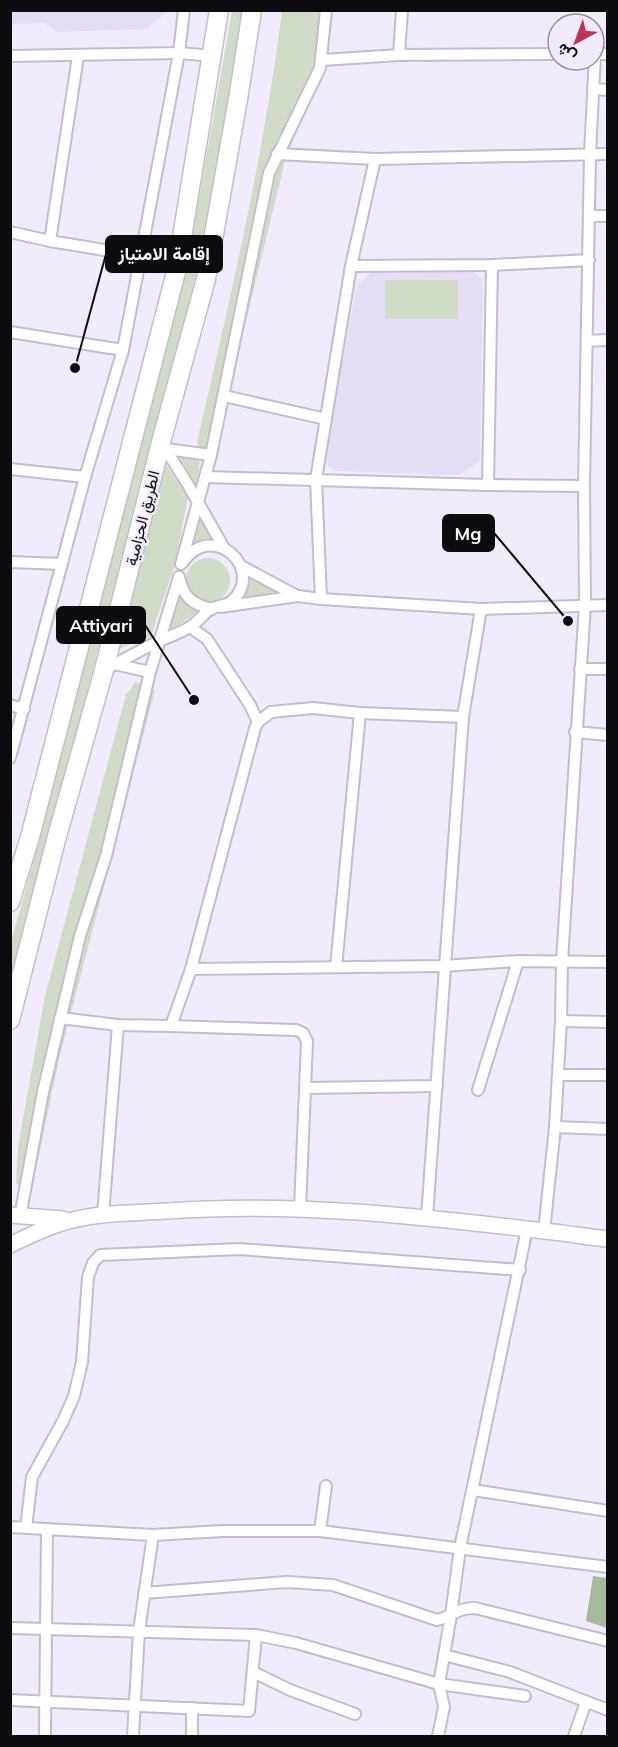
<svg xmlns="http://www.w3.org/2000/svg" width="618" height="1747" viewBox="0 0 618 1747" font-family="Mulish,Vazirmatn,sans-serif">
<rect width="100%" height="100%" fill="#f2ebfb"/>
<g fill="#e7ddf3">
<polygon points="10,11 11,10 168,11 146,29 56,32 45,23 11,24"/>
<polygon points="466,267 483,280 480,461 459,475 337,471 332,469 325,463 324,456 357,286 374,269"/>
</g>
<g fill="#cfdbc7">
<polygon points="232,11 244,11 196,276 11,984 11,942 40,838 111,555 186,272"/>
<path d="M282,11H329L325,59L285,161L213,457L203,455L197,442C230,299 264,156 282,11Z"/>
<rect x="385" y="280" width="73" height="39"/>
<polygon points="178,454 200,457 197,487"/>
<polygon points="166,465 188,497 175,564 151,636 118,649"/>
<polygon points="203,502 220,541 206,538 191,545"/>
<circle cx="208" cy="580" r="22"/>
<polygon points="243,577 284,590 236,599"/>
<polygon points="181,594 204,608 168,632"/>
<polygon points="136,682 155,690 59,1059 29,1203 16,1182 18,1147 45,996 126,695"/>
</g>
<polygon fill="#a6b99b" points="593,1576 607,1578 607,1628 586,1621"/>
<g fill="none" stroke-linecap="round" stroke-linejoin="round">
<defs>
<g id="street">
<polyline points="594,54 608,54"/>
<polyline points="399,55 402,10"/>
<polyline points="10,56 179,53 213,56"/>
<polyline points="322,60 399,55 558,54"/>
<polyline points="593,89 608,90"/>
<polyline points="277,154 375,159 608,154"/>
<polyline points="589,216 608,216"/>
<polyline points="10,232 50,241 140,256"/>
<polyline points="50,241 78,56"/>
<polyline points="351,266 492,265 589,260"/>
<polyline points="10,332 123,350"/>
<polyline points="587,341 608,340"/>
<polyline points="224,396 326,419"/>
<polyline points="161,442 187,483 224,548"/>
<polyline points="166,449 211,455"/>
<polyline points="10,469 85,477"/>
<polyline points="206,477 488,485 584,486"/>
<polyline points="488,485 492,265"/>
<polyline points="10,562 62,564"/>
<polyline points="181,564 211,455 269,173 320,68 326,10"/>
<polyline points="241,566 297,596"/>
<path d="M179,577C183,596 192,605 212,609"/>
<polyline points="321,599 316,479 351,266 375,159"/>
<polyline points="221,607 298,596 321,599 481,609 608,605"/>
<polyline points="190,627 207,639 250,705 258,722"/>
<polyline points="114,664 150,672"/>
<polyline points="580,669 608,669"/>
<path d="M104,670C121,661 139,651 157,642C168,637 180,633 190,627C198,622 204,613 211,609C218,605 226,606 232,601C266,570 213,519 183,562"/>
<polyline points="10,705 24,709"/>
<polyline points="575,732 608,735"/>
<polyline points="10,758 85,477 123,350 179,53 184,10"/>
<polyline points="336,967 360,713"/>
<polyline points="191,969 443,966 518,961 608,962"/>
<polyline points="60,1018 118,1025 171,1026 191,969 255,728 258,722 271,712 313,708 360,713 463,717"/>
<polyline points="561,1021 608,1022"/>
<polyline points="171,1026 296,1030 303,1033 307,1041 300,1209"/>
<polyline points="558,1075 608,1075"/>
<polyline points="305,1088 437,1086"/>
<polyline points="478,1090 518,961"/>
<polyline points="555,1127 608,1129"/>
<polyline points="103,1215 118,1025"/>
<polyline points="20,1217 43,1092 80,936 106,856 150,672 179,577"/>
<polyline points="427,1217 463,717 481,609"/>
<polyline points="544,1231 555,1127 561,1021 562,961 585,605 584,486 590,154 595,54"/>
<polyline points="473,1490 608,1511"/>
<polyline points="10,1527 153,1535 139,1631 133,1736"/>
<polyline points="26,1528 32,1477 63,1421 74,1396 82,1362 88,1277 93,1263 100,1255 239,1249 520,1270"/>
<polyline points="320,1531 326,1486"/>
<polyline points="153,1535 223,1531 320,1531 608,1567"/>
<path d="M144,1593L287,1582L333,1585L437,1620C454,1616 456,1608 475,1608L608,1641"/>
<polyline points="10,1628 256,1635 296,1643 439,1684 525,1696"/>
<polyline points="444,1655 510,1672 608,1710"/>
<polyline points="253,1672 290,1690 355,1714"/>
<polyline points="10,1700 249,1711 256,1635"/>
<polyline points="45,1736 47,1529"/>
<polyline points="192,1736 192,1708"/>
<polyline points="438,1736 444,1707 439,1684 451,1615 460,1548 527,1229"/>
<polyline points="574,1736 586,1702"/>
</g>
<g id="secondary">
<polyline points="10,1215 63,1219"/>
<path d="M10,1245C31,1235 51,1225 73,1220C104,1212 137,1213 168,1211C294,1202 419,1216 544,1231C566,1233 586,1237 608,1239"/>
</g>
<g id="highway">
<polyline points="10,902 30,837 177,268 219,10"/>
<polyline points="10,1020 56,840 104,670 161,442 206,279 238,99 252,10"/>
</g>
</defs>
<use href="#street" stroke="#c4bdcc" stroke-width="14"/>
<use href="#secondary" stroke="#c4bdcc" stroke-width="18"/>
<use href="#highway" stroke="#c4bdcc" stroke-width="21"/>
<use href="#street" stroke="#fff" stroke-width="10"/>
<use href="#secondary" stroke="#fff" stroke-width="15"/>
<use href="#highway" stroke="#fff" stroke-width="18"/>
</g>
<g text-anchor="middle" stroke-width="5" stroke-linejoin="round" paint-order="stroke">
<g font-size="16" fill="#0d0b0f" stroke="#f2ebfb">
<text transform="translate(142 518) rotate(-76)" y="6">الطريق الحزامية</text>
</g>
</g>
<path fill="none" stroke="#0d0b0f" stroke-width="2" d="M75 368L106 254M568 621L494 533M194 700L145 625"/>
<g fill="#0d0b0f" stroke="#f2ebfb" stroke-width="2">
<circle cx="75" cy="368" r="6"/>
<circle cx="568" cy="621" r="6"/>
<circle cx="194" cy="700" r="6"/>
</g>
<g fill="#0d0b0f" stroke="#0d0b0f" stroke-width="2">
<rect x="106" y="236" width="116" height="36" rx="6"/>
<rect x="443" y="515" width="51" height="36" rx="6"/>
<rect x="57" y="607" width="88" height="36" rx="6"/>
</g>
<g font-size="18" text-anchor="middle" font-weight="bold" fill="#fff">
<text x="164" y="260">إقامة الامتياز</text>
<text x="468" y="540">Mg</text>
<text x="101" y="632">Attiyari</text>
</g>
<rect width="618" height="1747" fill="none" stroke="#0d0b0f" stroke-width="24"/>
<g transform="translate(576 42) rotate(221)"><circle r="28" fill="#f2ebfb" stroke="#96919d" stroke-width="1.5"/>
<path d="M0-4.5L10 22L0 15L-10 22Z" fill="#c03155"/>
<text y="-9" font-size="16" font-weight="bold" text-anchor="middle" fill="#0d0b0f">ش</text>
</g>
</svg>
